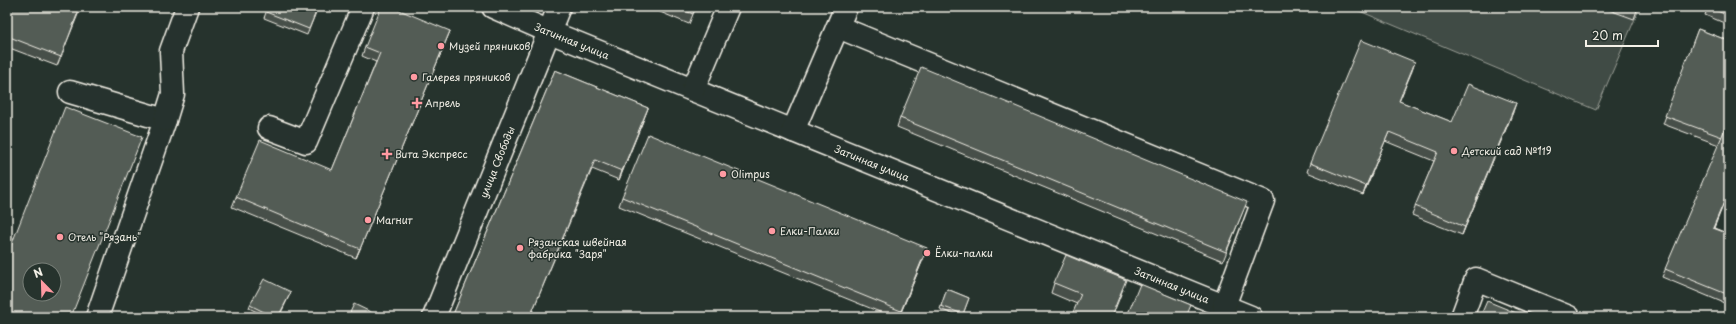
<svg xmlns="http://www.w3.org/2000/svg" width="1736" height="324" viewBox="0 0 1736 324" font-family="'Playpen Sans',sans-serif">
<rect width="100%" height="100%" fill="#26332d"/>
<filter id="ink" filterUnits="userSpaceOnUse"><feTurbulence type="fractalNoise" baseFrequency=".025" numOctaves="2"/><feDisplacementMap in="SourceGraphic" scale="8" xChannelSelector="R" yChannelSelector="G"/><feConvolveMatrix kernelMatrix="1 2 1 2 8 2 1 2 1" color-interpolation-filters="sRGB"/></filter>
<g filter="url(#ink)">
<polygon fill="#414b45" stroke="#9a9e96" points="1350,7 1640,7 1596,110"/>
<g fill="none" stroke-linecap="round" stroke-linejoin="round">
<defs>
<g id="minor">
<polyline points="493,7 550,32 1251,317"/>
<polyline points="838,27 1263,201 1224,306"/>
<polyline points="693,90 728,7"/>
<polyline points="70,92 165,120 97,317"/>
<polyline points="165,120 173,94 171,51 187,7"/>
<polyline points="269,128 306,142 363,7"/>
<polyline points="793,131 846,7"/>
<polyline points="434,317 559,7"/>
<polyline points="1462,317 1476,279 1569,317"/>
</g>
</defs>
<use href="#minor" stroke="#f4f1e8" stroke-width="25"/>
<use href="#minor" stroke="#26332d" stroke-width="22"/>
</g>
<g fill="#474f49" stroke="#f4f1e8">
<polygon points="7,7 81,7 57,66 7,47"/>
<polygon points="268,7 318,7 307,35 264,18"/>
<polygon points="648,7 696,7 689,24"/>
<polygon points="1601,7 1638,7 1634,19"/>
<polygon points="1708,7 1729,7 1729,25 1705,15"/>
<polygon points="1698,29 1729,41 1729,191 1714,228 1729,234 1729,305 1662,277 1719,145 1663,124"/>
<polygon points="450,31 356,258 232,207 236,197 332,170 376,62 362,56 365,47"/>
<polygon points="1415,62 1399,101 1452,122 1513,112 1462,235 1412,215 1434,161 1385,141 1363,195 1307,172 1310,163"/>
<polygon points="555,70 648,108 619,180 592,169 530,317 452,317"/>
<polygon points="900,118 1243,211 1223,261 897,127"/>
<polygon points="622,197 924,257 899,317 892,317 619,206"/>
<polygon points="1054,283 1123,289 1112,317 1071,317 1077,304 1051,293"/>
<polygon points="947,289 969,298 962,317 960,317 940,309"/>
<polygon points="291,292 279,317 267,317 249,308 250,305"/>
</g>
<g fill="#39403c" stroke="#f4f1e8">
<polygon points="450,31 446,40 356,258 360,249"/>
<polygon points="1415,62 1412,71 1396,109 1399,101"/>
<polygon points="1516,103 1513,112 1462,235 1465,227"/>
<polygon points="648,108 645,116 619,180 622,171"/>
<polygon points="1389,132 1385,141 1363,195 1366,186"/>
<polygon points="1729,190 1729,191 1710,236 1713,228"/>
<polygon points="927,248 924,257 899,317 901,311"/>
</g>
<g fill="#525c55" stroke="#f4f1e8" fill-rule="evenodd">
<polygon points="7,7 80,7 61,57 7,36"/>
<polygon points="268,7 318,7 309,29 266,12"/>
<polygon points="381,7 392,7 450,31 360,249 236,197 260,140 332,170 380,53 365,47"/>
<polygon points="675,7 696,7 693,14"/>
<polygon points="1628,7 1638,7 1637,10"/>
<polygon points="1708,7 1729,7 1729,16"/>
<polygon points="1698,29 1729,41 1729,118 1722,137 1665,116"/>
<polygon points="1361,40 1415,62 1399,101 1452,122 1468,84 1516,103 1465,227 1415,206 1438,152 1389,132 1366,186 1310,163"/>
<polygon points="921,67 1247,202 1226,252 900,118"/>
<polygon points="555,70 648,108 622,171 595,160 530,317 452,317"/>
<path d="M65,107L142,137L71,317H26L16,313L14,317H7V256ZM30,270H54V294H30Z"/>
<polygon points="1729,119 1729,190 1713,228 1729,234 1729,295 1665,269 1722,136"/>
<polygon points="648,134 927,248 901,311 622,197"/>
<polygon points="1066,255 1126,280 1111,317 1071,317 1081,294 1054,283"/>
<polygon points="264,279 291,292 278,317 274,317 250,305"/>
<polygon points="1140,284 1191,305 1186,317 1130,317 1127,316"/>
<polygon points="947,289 969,298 963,314 941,306"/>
<polygon points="1487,301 1526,317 1480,317"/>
<polygon points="354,304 381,317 348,317"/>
<polygon points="15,314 23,317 14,317"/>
</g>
</g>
<g fill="#ff9aa2" stroke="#26332d" stroke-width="1.5">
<circle cx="441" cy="46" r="4"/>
<circle cx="414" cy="77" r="4"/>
<path d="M415 97h4v4h4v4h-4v4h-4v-4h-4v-4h4z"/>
<circle cx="1454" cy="151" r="4"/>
<path d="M385 148h4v4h4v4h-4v4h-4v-4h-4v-4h4z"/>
<circle cx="723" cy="174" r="4"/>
<circle cx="368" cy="220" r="4"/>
<circle cx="772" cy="231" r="4"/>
<circle cx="60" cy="237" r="4"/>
<circle cx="520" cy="248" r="4"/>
<circle cx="927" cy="253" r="4"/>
</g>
<g text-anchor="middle" stroke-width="3" stroke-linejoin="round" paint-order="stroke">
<g font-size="10" fill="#f4f1e8" stroke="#26332d">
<text transform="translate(572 41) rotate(22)" y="4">Затинная улица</text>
<text transform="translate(497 162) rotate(-68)" y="4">улица Свободы</text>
<text transform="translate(872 163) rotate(22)" y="4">Затинная улица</text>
<text transform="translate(1172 285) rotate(22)" y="4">Затинная улица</text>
</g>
<g font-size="10" fill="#f4f1e8" stroke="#26332d" text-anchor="start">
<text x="449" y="50">Музей пряников</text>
<text x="422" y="81">Галерея пряников</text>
<text x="425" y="107">Апрель</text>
<text x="1462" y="155">Детский сад №119</text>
<text x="395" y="158">Вита Экспресс</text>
<text x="731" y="178">Olimpus</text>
<text x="376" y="224">Магнит</text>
<text x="780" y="235">Елки-Палки</text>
<text x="68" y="241">Отель "Рязань"</text>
<text x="528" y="246">Рязанская швейная<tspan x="528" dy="12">фабрика "Заря"</tspan></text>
<text x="935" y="257">Ёлки-палки</text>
</g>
</g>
<rect width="1736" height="324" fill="none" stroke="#26332d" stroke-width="24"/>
<rect x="12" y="12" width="1712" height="300" fill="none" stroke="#f4f1e8" stroke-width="1.5" filter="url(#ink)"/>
<g transform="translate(42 282) rotate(337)"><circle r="19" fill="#26332d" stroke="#787f78"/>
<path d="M0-3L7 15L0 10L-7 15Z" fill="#ff9aa2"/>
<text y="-6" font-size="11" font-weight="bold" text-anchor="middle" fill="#f4f1e8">N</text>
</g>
<path d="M1586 40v6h72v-6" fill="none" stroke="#f4f1e8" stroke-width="2"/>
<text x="1592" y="40" font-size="12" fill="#f4f1e8" stroke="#26332d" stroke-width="3" paint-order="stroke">20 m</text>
</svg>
